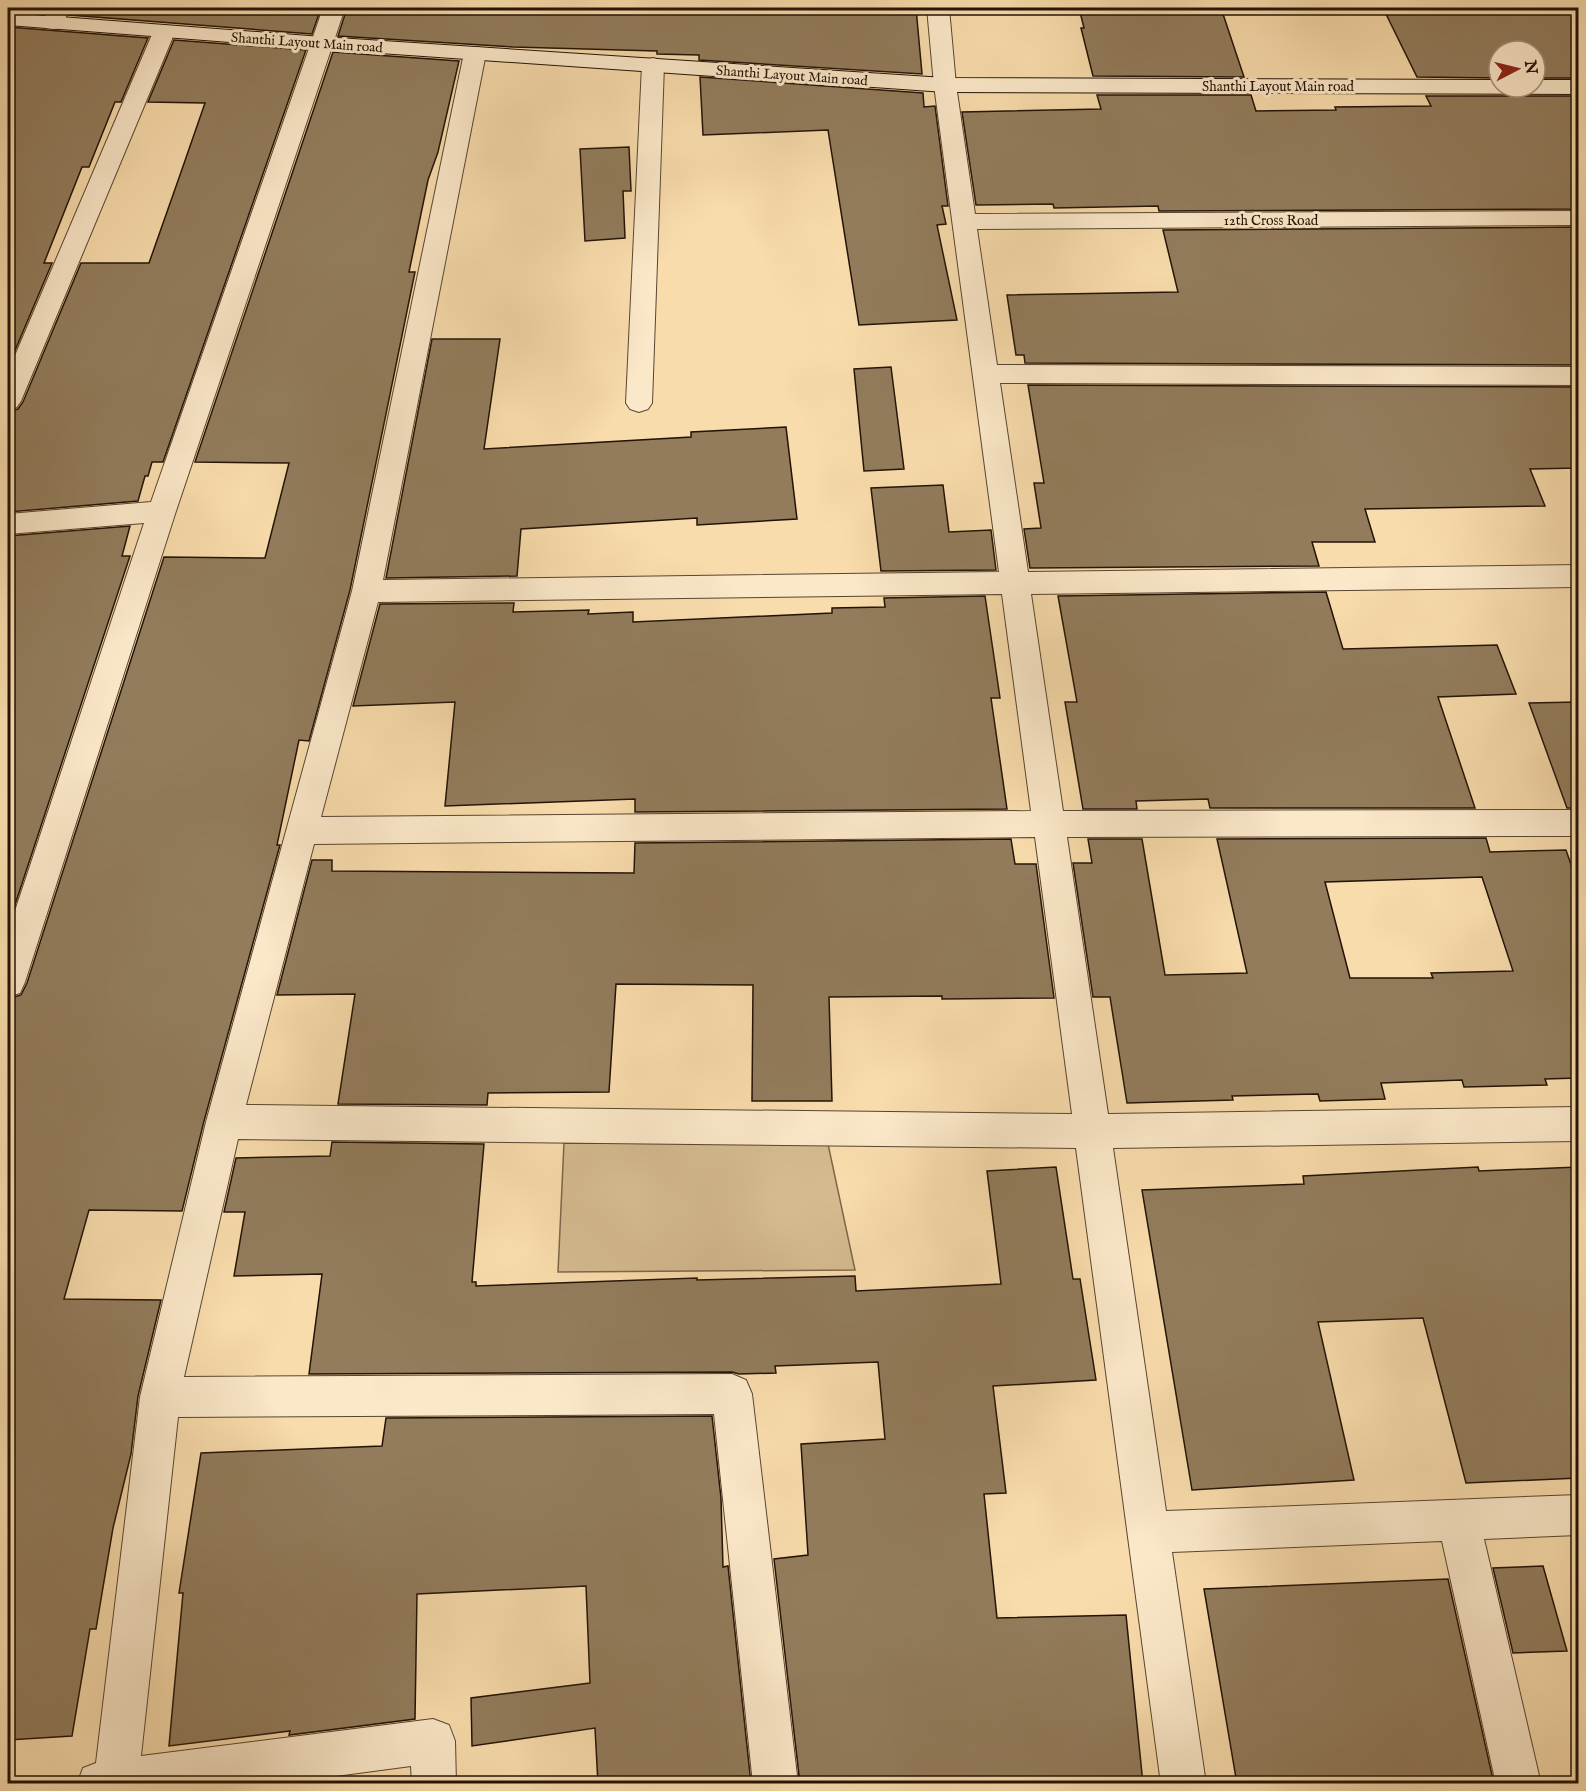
<svg xmlns="http://www.w3.org/2000/svg" width="1586" height="1791" viewBox="0 0 1586 1791" font-family="'IM FELL English',serif">
<rect width="100%" height="100%" fill="#f9dcac"/>
<filter id="stains"><feTurbulence type="fractalNoise" baseFrequency=".00333" numOctaves="4"/><feColorMatrix values="0 0 0 0 .2 0 0 0 0 .09 0 0 0 0 .02 0 0 0 .5 -.17"/></filter>
<radialGradient id="worn" r=".72"><stop offset=".6" stop-color="#630" stop-opacity="0"/><stop offset="1" stop-color="#630" stop-opacity=".3"/></radialGradient>
<polygon fill="#d5ba90" stroke="#7c664b" stroke-width="1.5" points="564,1143 828,1144 855,1270 558,1272"/>
<g fill="#927c5c" stroke="#231306" stroke-width="1.5" fill-rule="evenodd">
<polygon points="72,8 321,8 312,34 69,15"/>
<polygon points="347,8 916,8 922,74 699,60 699,55 657,54 657,51 513,47 338,36"/>
<polygon points="1079,8 1221,8 1244,77 1093,76 1081,28 1084,28"/>
<polygon points="1383,8 1578,8 1578,78 1535,78 1535,51 1499,51 1499,78 1417,77"/>
<polygon points="8,27 148,38 121,102 115,102 89,167 82,167 44,263 52,263 8,367"/>
<polygon points="174,40 306,50 163,462 152,462 148,476 145,476 138,501 8,512 8,412 18,409 23,402 81,263 149,263 180,175 205,103 148,102"/>
<polygon points="333,52 459,61 438,152 428,180 409,272 415,272 350,590 309,741 299,740 277,845 280,845 204,1121 182,1211 89,1210 64,1299 161,1300 138,1396 131,1454 113,1528 96,1629 90,1629 72,1736 8,1740 8,999 21,995 27,983 164,557 265,558 289,463 195,462"/>
<polygon points="700,77 923,93 924,107 935,106 948,206 942,206 946,224 937,225 957,320 859,325 828,130 703,135"/>
<polygon points="1097,95 1251,95 1256,111 1336,110 1335,107 1431,106 1426,96 1578,96 1578,209 1159,211 1158,206 1054,208 1053,204 976,205 962,112 1101,109"/>
<polygon points="629,147 631,191 623,191 625,238 585,241 580,149"/>
<polygon points="1578,227 1578,365 1025,363 1024,355 1016,355 1007,295 1178,292 1163,230"/>
<polygon points="432,339 500,339 484,449 691,437 691,432 786,427 797,519 697,525 697,518 521,529 517,576 386,578"/>
<polygon points="891,367 904,469 864,471 854,369"/>
<polygon points="1028,385 1578,387 1578,468 1530,469 1545,506 1365,509 1375,542 1312,542 1319,566 1030,568 1024,529 1041,528 1034,483 1044,483"/>
<polygon points="943,485 949,532 991,530 996,570 881,571 871,488"/>
<polygon points="130,526 122,556 130,556 8,926 8,536"/>
<polygon points="1326,592 1343,649 1497,645 1516,694 1438,697 1475,808 1210,808 1208,799 1136,801 1137,809 1083,809 1065,702 1077,702 1058,596"/>
<polygon points="985,596 1000,698 991,698 1007,809 635,812 635,799 445,806 455,702 353,706 380,604 514,603 513,612 589,610 588,614 633,612 633,622 832,613 832,608 885,607 884,598"/>
<polygon points="1578,702 1578,808 1567,808 1529,703"/>
<path d="M1486,838L1490,852L1566,850L1578,885V1078L1545,1079L1547,1085L1464,1087L1462,1080L1381,1083L1385,1099L1320,1101L1318,1094L1232,1096L1233,1100L1127,1103L1110,997H1093L1073,863H1092L1088,839H1142L1165,975L1247,973L1217,839ZM1482,877L1513,971L1431,973L1433,978H1350L1325,882Z"/>
<polygon points="1011,839 1015,864 1036,864 1054,998 942,999 942,996 829,997 832,1101 752,1101 753,985 616,984 609,1092 488,1093 487,1105 338,1104 355,994 277,995 312,860 332,860 332,871 634,873 635,843"/>
<polygon points="332,1142 484,1144 472,1282 476,1282 476,1286 697,1278 697,1280 855,1276 856,1291 1001,1284 987,1171 1056,1167 1073,1279 1080,1279 1096,1380 993,1386 1006,1493 984,1494 997,1618 1126,1615 1143,1784 800,1784 774,1559 808,1555 801,1444 885,1439 878,1362 775,1366 776,1373 739,1374 732,1372 309,1374 322,1274 234,1276 245,1212 224,1212 236,1158 330,1156"/>
<polygon points="1478,1167 1479,1171 1578,1167 1578,1478 1466,1483 1423,1318 1318,1322 1354,1480 1192,1490 1142,1190 1304,1184 1303,1176"/>
<polygon points="712,1416 721,1498 723,1567 728,1566 751,1784 598,1784 595,1728 472,1746 471,1698 590,1683 586,1586 417,1594 415,1719 289,1735 290,1731 169,1746 183,1593 179,1593 201,1453 382,1446 386,1418"/>
<polygon points="1543,1566 1567,1651 1513,1653 1493,1568"/>
<polygon points="1448,1579 1494,1784 1237,1784 1204,1589"/>
</g>
<g fill="none" stroke-linecap="round" stroke-linejoin="round">
<defs>
<g id="street">
<polygon points="48,8 70,8 61,28 53,29 45,28 42,23"/>
<polygon points="323,8 345,8 176,511 25,982 20,993 8,997 8,932 144,523 8,534 8,514 151,502"/>
<path d="M927,8H949L956,85L975,214L1578,211V225L977,229L997,365L1578,367V385L1000,383L1028,572L1578,565V587L1031,594L1063,811L1578,810V836L1067,837L1108,1114L1578,1107V1141L1113,1148L1166,1511L1578,1495V1535L1484,1539L1541,1784H1496L1442,1541L1172,1552L1206,1784H1161L1076,1148L238,1139L184,1377L732,1374L746,1380L752,1394L798,1784H753L714,1414L178,1417L141,1756L433,1719L449,1725L455,1741L456,1784H412L411,1766L276,1784H77L83,1768L96,1763L140,1397L206,1122L352,591L464,53L467,48L475,47L483,48L486,53L383,580L999,572L934,85ZM1002,594L1031,811L321,817L378,602ZM1035,837L1072,1114L246,1105L314,844Z"/>
<polygon points="164,26 172,27 175,32 21,401 17,407 8,410 8,372 153,32 156,27"/>
<polygon points="653,58 661,60 664,65 652,403 648,409 639,412 630,409 626,403 642,65 645,60"/>
</g>
<polygon id="secondary" points="8,13 322,37 945,78 1499,80 1499,87 1535,87 1535,80 1578,80 1578,94 945,92 322,49 8,25"/>
</defs>
<use href="#street" stroke="#584530" stroke-width="2"/>
<use href="#secondary" stroke="#231306" stroke-width="2"/>
<use href="#street" fill="#fbe8c9" fill-rule="evenodd"/>
<use href="#secondary" fill="#fbe8c9" fill-rule="evenodd"/>
</g>
<g text-anchor="middle" stroke-width="6" stroke-linejoin="round" paint-order="stroke">
<g font-size="14" fill="#231306" stroke="#fbe8c9">
<text transform="translate(307 42) rotate(4)" y="5">Shanthi Layout Main road</text>
<text transform="translate(792 75) rotate(4)" y="5">Shanthi Layout Main road</text>
<text x="1278" y="91">Shanthi Layout Main road</text>
<text x="1271" y="225">12th Cross Road</text>
</g>
</g>
<rect width="1586" height="1791" fill="none" stroke="#f9dcac" stroke-width="30"/>
<rect x="9" y="9" width="1568" height="1773" fill="none" stroke="#231306" stroke-width="3"/>
<rect x="15" y="15" width="1556" height="1761" fill="none" stroke="#231306" stroke-width="1.5"/>
<g transform="translate(1517 69) rotate(83)"><circle r="28" fill="#fbe8c9" stroke="#a5937b" stroke-width="1.5"/>
<path d="M0-4.5L10 22L0 15L-10 22Z" fill="#8f2418"/>
<text y="-9" font-size="16" font-weight="bold" text-anchor="middle" fill="#231306">N</text>
</g>
<rect width="100%" height="100%" filter="url(#stains)"/>
<rect width="100%" height="100%" fill="url(#worn)"/>
</svg>
